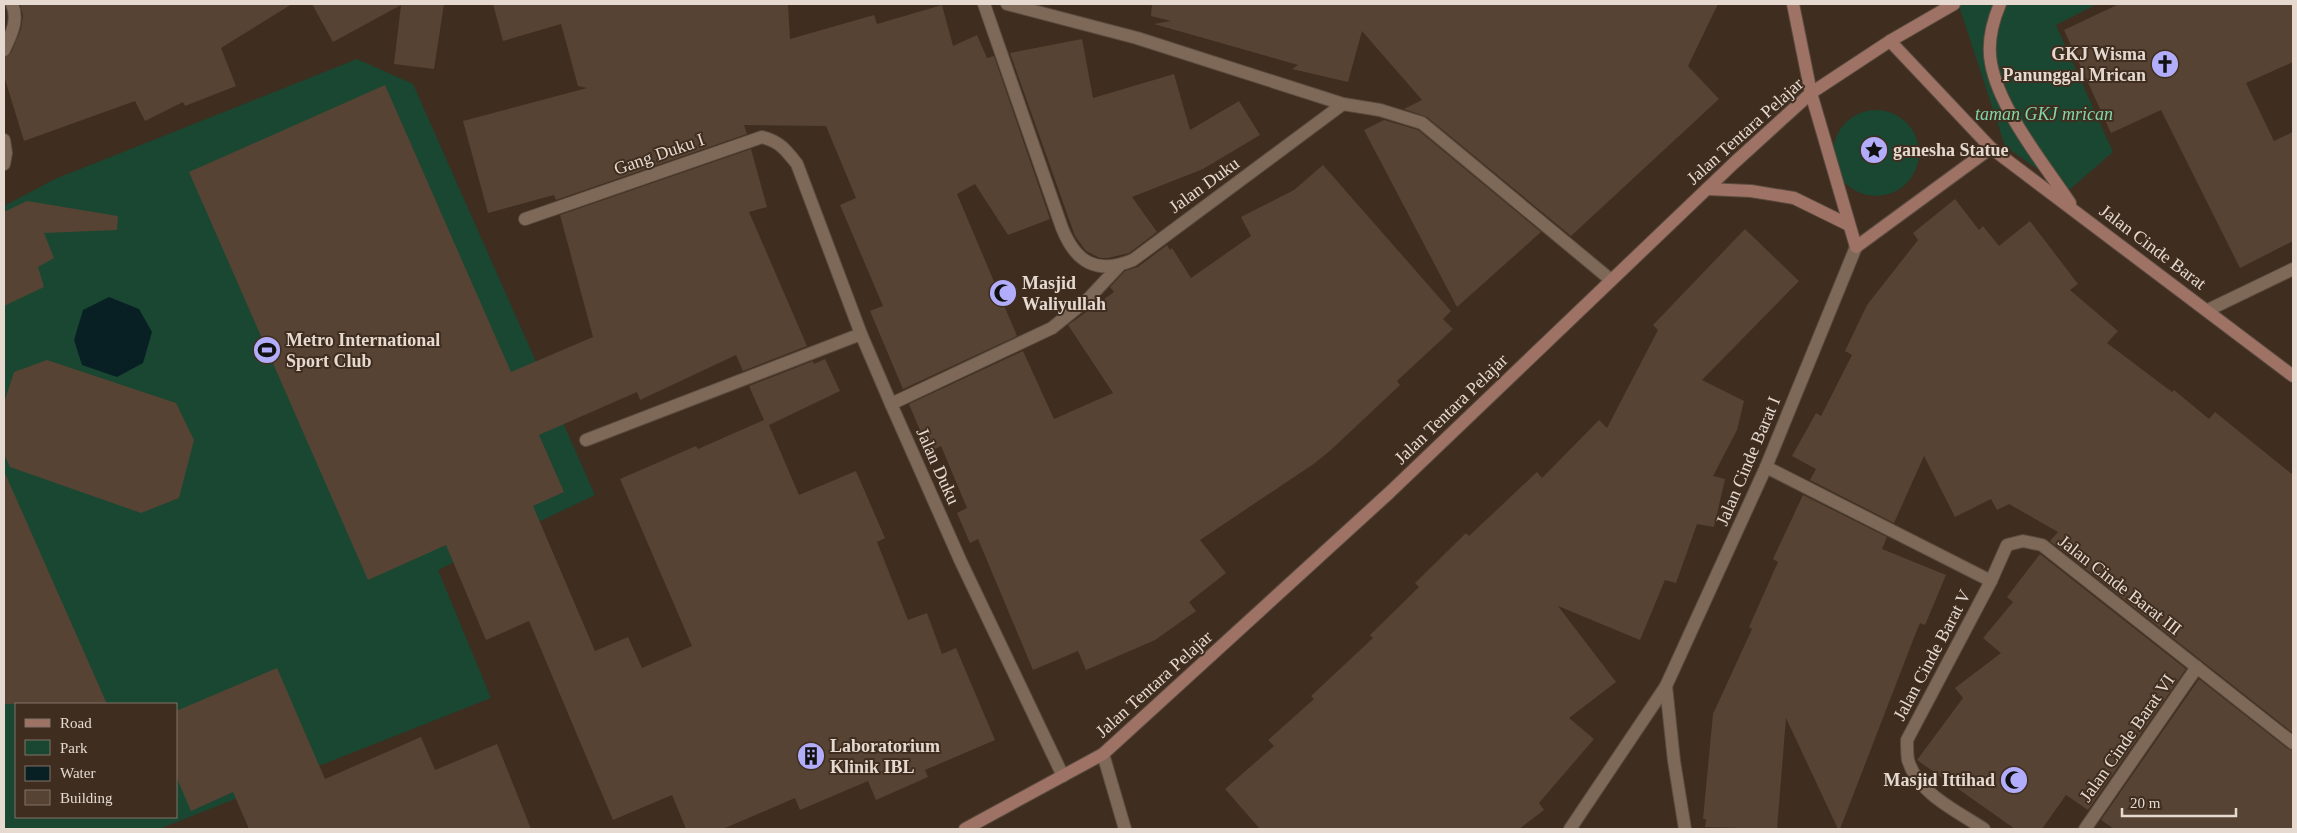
<svg xmlns="http://www.w3.org/2000/svg" width="2297" height="833" viewBox="0 0 2297 833" font-family="Georgia,serif">
<rect width="100%" height="100%" fill="#3f2d1f"/>
<g fill="#1a4731" fill-rule="evenodd">
<polygon points="1963,4 2097,4 2056,25 2113,152 2068,191 2005,146 1959,6"/>
<path d="M357,59L413,84L595,495L438,570L491,698L159,829H4V206L55,179ZM16,704H176V817H16Z"/>
<circle cx="1876" cy="153" r="43"/>
</g>
<polygon fill="#082024" points="109,297 139,309 152,332 143,363 117,377 82,365 74,340 83,310"/>
<g fill="#564333">
<polygon points="20,4 292,4 221,48 236,86 185,106 183,102 145,121 135,101 24,141 4,76 4,58 11,53 21,29 23,16"/>
<polygon points="312,4 444,4 434,69 394,64 401,5 333,42"/>
<polygon points="493,4 788,4 790,39 874,15 877,24 942,5 953,46 977,35 987,58 994,56 1050,219 1008,235 975,184 957,194 1017,336 903,389 870,311 883,306 840,205 856,198 826,126 744,125 747,134 556,200 554,195 488,213 463,121 587,88 578,86 561,24 503,41"/>
<polygon points="1152,4 1718,4 1688,66 1719,99 1571,236 1427,117 1404,109 1422,100 1362,31 1348,82 1292,69 1298,65 1154,24 1171,21 1151,16"/>
<polygon points="2119,4 2293,4 2293,62 2246,83 2274,141 2293,132 2293,241 2240,268 2161,110 2111,133 2064,30"/>
<polygon points="1082,39 1093,98 1174,74 1190,130 1239,101 1260,135 1203,169 1132,197 1157,232 1129,253 1108,258 1100,258 1086,251 1075,236 1010,53"/>
<polygon points="385,85 511,372 593,337 560,215 751,149 767,207 749,212 807,346 743,371 736,355 640,400 637,392 539,435 564,492 533,506 595,651 628,637 642,668 692,646 620,479 696,446 698,449 764,420 749,386 813,361 814,364 825,359 840,391 769,425 799,495 856,471 885,538 877,542 908,620 927,613 942,654 956,648 995,740 925,770 928,777 876,800 868,781 800,810 795,798 723,829 686,829 672,795 613,820 529,621 486,640 446,545 368,580 189,172"/>
<polygon points="1384,120 1418,130 1541,232 1457,307 1364,130"/>
<polygon points="1323,165 1451,311 1443,319 1453,329 1397,381 1400,385 1332,449 1315,463 1200,540 1226,573 1189,602 1196,611 1155,640 1086,670 1078,651 1033,670 978,539 970,543 957,513 967,508 941,446 929,452 909,404 1023,351 1054,419 1113,393 1068,325 1114,292 1110,287 1125,271 1138,267 1167,245 1170,250 1172,248 1191,278 1251,236 1241,217 1294,190"/>
<polygon points="1955,199 1979,230 1983,226 1999,246 2030,221 2078,284 2070,290 2118,331 2107,343 2172,392 2174,390 2209,419 2215,412 2293,475 2293,733 2050,541 2058,532 2009,504 1997,510 1991,499 1955,517 1924,456 1894,523 1810,480 1816,469 1792,456 1816,413 1821,416 1852,355 1845,351 1867,305 1918,240 1913,233"/>
<polygon points="27,201 118,216 117,230 44,233 54,258 38,267 44,287 4,306 4,212"/>
<polygon points="1745,229 1799,281 1702,380 1744,401 1737,430 1713,476 1725,479 1714,527 1697,524 1676,583 1665,580 1640,640 1558,606 1616,682 1569,718 1594,739 1539,803 1544,810 1519,829 1260,829 1225,789 1274,746 1268,740 1314,699 1311,696 1373,638 1370,635 1419,587 1415,583 1466,533 1469,536 1537,472 1542,478 1599,420 1607,428 1658,330 1653,325"/>
<polygon points="47,360 176,403 194,440 179,498 141,513 10,467 4,454 4,403 14,372"/>
<polygon points="4,471 107,704 4,704"/>
<polygon points="1803,495 1887,537 1882,549 1946,575 1925,625 1920,623 1915,635 1840,829 1838,829 1786,718 1777,829 1705,827 1706,819 1703,819 1713,714 1752,629 1749,627 1778,562 1773,559"/>
<polygon points="2040,554 2186,669 2088,810 2066,795 2042,829 2015,829 1917,760 1963,698 1955,688 2001,653 1983,638 2013,602 2007,597"/>
<polygon points="277,668 325,779 421,737 435,770 497,744 531,829 249,829 233,792 191,811 176,776 176,711"/>
<polygon points="2199,679 2288,749 2293,751 2293,829 2114,829 2101,820"/>
</g>
<g fill="none" stroke-linecap="round" stroke-linejoin="round">
<defs>
<g id="street">
<path d="M984,4L1062,228C1076,263 1097,275 1133,260L1343,104"/>
<polyline points="1007,4 1137,38 1343,104 1380,110 1422,123 1611,280"/>
<path d="M4,50C11,35 19,20 12,4"/>
<polyline points="4,140 6,153 4,164"/>
<path d="M525,219L762,137C779,141 786,150 797,164L861,334L891,404L961,562L1063,776"/>
<polyline points="2208,310 2293,269"/>
<polyline points="891,404 1052,328 1088,299 1119,266"/>
<polyline points="586,440 861,334"/>
<polyline points="1766,467 1991,581 2007,545 2023,541 2042,545 2293,743"/>
<polyline points="1666,686 1674,761 1685,829"/>
<polyline points="1103,754 1125,829"/>
<polyline points="1570,829 1666,686 1766,467 1856,247"/>
<path d="M1984,829C1957,811 1918,794 1908,760C1907,754 1907,746 1907,740L1991,581"/>
<polyline points="2085,829 2197,667"/>
</g>
<g id="secondary">
<polyline points="1793,4 1811,93 1856,247 1991,148"/>
<path d="M2000,4C1992,23 1987,42 1991,63C1999,109 2044,164 2070,203"/>
<polyline points="1890,41 1991,148 2293,376"/>
<polyline points="1707,189 1751,191 1794,198 1849,225"/>
<polyline points="965,829 1103,754 1389,493 1734,163 1811,93 1890,41 1954,4"/>
</g>
</defs>
<use href="#street" stroke="#5b4c3f" stroke-width="14"/>
<use href="#secondary" stroke="#5b4c3f" stroke-width="14"/>
<use href="#street" stroke="#7e6959" stroke-width="12"/>
<use href="#secondary" stroke="#9e7365" stroke-width="12"/>
</g>
<defs>
<symbol id="church-disc" viewBox="-11 -11 22 22"><circle r="9.5" fill="#b1adfa" stroke="#3f2d1f"/><path d="M-1.2-6h2.4v3.5h3.3v2.4h-3.3V6h-2.4V-.1h-3.3v-2.4h3.3Z" fill="#111"/></symbol>
<symbol id="sight-disc" viewBox="-11 -11 22 22"><circle r="9.5" fill="#b1adfa" stroke="#3f2d1f"/><path d="M0-6L1.8-2.2L6-1.7L2.9 1.2L3.7 5.4L0 3.3L-3.7 5.4L-2.9 1.2L-6-1.7L-1.8-2.2Z" fill="#111"/></symbol>
<symbol id="mosque-disc" viewBox="-11 -11 22 22"><circle r="9.5" fill="#b1adfa" stroke="#3f2d1f"/><path d="M3.5-4.9A6 6 0 1 0 3.5 4.9A5 5 0 1 1 3.5-4.9Z" fill="#111"/></symbol>
<symbol id="stadium-disc" viewBox="-11 -11 22 22"><circle r="9.5" fill="#b1adfa" stroke="#3f2d1f"/><path d="M0-5a6.5 5 0 1 0 0 10a6.5 5 0 1 0 0-10ZM-3.5-1.8h7v3.6h-7Z" fill="#111"/></symbol>
<symbol id="building-disc" viewBox="-11 -11 22 22"><circle r="9.5" fill="#b1adfa" stroke="#3f2d1f"/><path d="M-4-6H4V6H1V3H-1V6H-4ZM-2.5-4.3h1.7v1.8h-1.7ZM.8-4.3h1.7v1.8H.8ZM-2.5-1h1.7V.8h-1.7ZM.8-1h1.7V.8H.8Z" fill="#111"/></symbol>
</defs>
<g fill-rule="evenodd">
<use href="#church-disc" x="2149" y="48" width="32" height="32"/>
<use href="#sight-disc" x="1858" y="134" width="32" height="32"/>
<use href="#mosque-disc" x="987" y="277" width="32" height="32"/>
<use href="#stadium-disc" x="251" y="334" width="32" height="32"/>
<use href="#building-disc" x="795" y="740" width="32" height="32"/>
<use href="#mosque-disc" x="1998" y="764" width="32" height="32"/>
</g>
<g text-anchor="middle" stroke-width="4" stroke-linejoin="round" paint-order="stroke">
<g font-size="18" font-weight="bold" fill="#e5d9d0" stroke="#3f2d1f" text-anchor="start">
<text x="2146" y="60" text-anchor="end">GKJ Wisma<tspan x="2146" dy="21">Panunggal Mrican</tspan></text>
<text x="1893" y="156">ganesha Statue</text>
<text x="1022" y="289">Masjid<tspan x="1022" dy="21">Waliyullah</tspan></text>
<text x="286" y="346">Metro International<tspan x="286" dy="21">Sport Club</tspan></text>
<text x="830" y="752">Laboratorium<tspan x="830" dy="21">Klinik IBL</tspan></text>
<text x="1995" y="786" text-anchor="end">Masjid Ittihad</text>
</g>
<g font-size="18" font-style="italic" fill="#81d7a9" stroke="#3f2d1f">
<text x="2044" y="120">taman GKJ mrican</text>
</g>
<g font-size="18" fill="#e5d9d0" stroke="#3f2d1f">
<text transform="translate(1745 131) rotate(-42)" y="6">Jalan Tentara Pelajar</text>
<text transform="translate(659 154) rotate(-19)" y="6">Gang Duku I</text>
<text transform="translate(1204 185) rotate(-36)" y="6">Jalan Duku</text>
<text transform="translate(2153 247) rotate(37)" y="6">Jalan Cinde Barat</text>
<text transform="translate(1451 409) rotate(-44)" y="6">Jalan Tentara Pelajar</text>
<text transform="translate(1748 461) rotate(-67)" y="6">Jalan Cinde Barat I</text>
<text transform="translate(938 466) rotate(66)" y="6">Jalan Duku</text>
<text transform="translate(2120 585) rotate(38)" y="6">Jalan Cinde Barat III</text>
<text transform="translate(1932 655) rotate(-62)" y="6">Jalan Cinde Barat V</text>
<text transform="translate(1154 684) rotate(-42)" y="6">Jalan Tentara Pelajar</text>
<text transform="translate(2127 738) rotate(-55)" y="6">Jalan Cinde Barat VI</text>
</g>
</g>
<rect width="2297" height="833" fill="none" stroke="#e5d9d0" stroke-width="10"/>
<rect x="15" y="703" width="162" height="115" fill="#3f2d1f" stroke="#817266"/>
<rect x="25" y="719" width="25" height="8" fill="#9e7365" stroke="#817266"/>
<text x="60" y="728" font-size="15" fill="#e5d9d0">Road</text>
<rect x="25" y="740" width="25" height="15" fill="#1a4731" stroke="#817266"/>
<text x="60" y="753" font-size="15" fill="#e5d9d0">Park</text>
<rect x="25" y="766" width="25" height="15" fill="#082024" stroke="#817266"/>
<text x="60" y="778" font-size="15" fill="#e5d9d0">Water</text>
<rect x="25" y="790" width="25" height="15" fill="#564333" stroke="#817266"/>
<text x="60" y="803" font-size="15" fill="#e5d9d0">Building</text>
<path d="M2122 808v8h114v-8" fill="none" stroke="#e5d9d0" stroke-width="2.5"/>
<text x="2130" y="808" font-size="15" fill="#e5d9d0" stroke="#3f2d1f" stroke-width="4" paint-order="stroke">20 m</text>
</svg>
